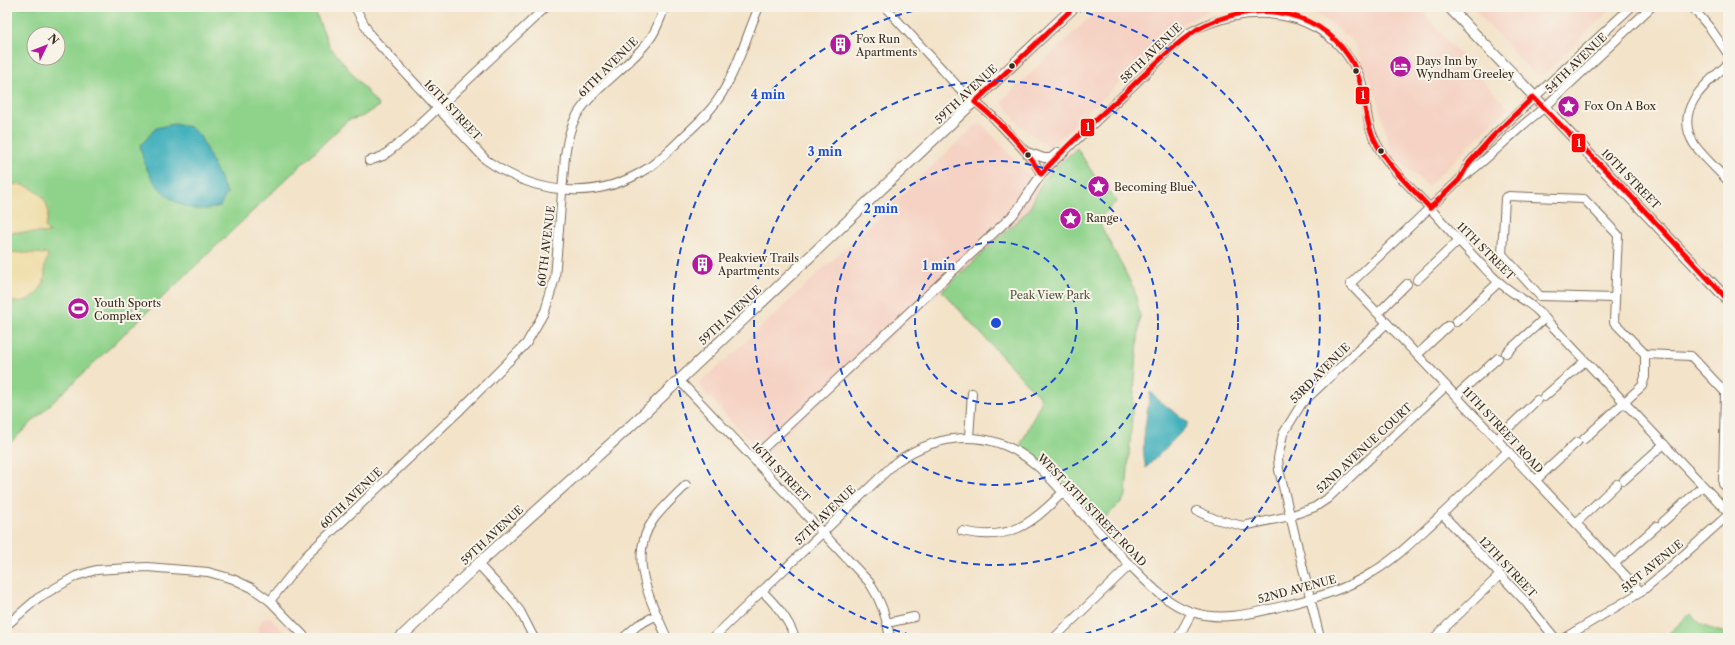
<svg xmlns="http://www.w3.org/2000/svg" width="1735" height="645" viewBox="0 0 1735 645" font-family="'Libre Caslon Text',serif">
<rect width="100%" height="100%" fill="#f7f3e8"/>
<filter id="ink" filterUnits="userSpaceOnUse"><feTurbulence type="fractalNoise" baseFrequency=".025" numOctaves="2"/><feDisplacementMap in="SourceGraphic" scale="8" xChannelSelector="R" yChannelSelector="G"/><feConvolveMatrix kernelMatrix="1 2 1 2 8 2 1 2 1" color-interpolation-filters="sRGB"/></filter>
<filter id="wash" filterUnits="userSpaceOnUse"><feTurbulence type="fractalNoise" baseFrequency=".012" numOctaves="4" result="noise"/><feDisplacementMap in="SourceGraphic" scale="16" xChannelSelector="R" yChannelSelector="G"/><feGaussianBlur stdDeviation="0.9" result="paint"/><feColorMatrix in="noise" values="0 0 0 0 0 0 0 0 0 0 0 0 0 0 0 0 0 1.4 0 .05"/><feComposite in="paint" operator="in"/></filter>
<g filter="url(#wash)">
<rect width="100%" height="100%" fill="#f3e3c9"/>
<g fill="#f5d2c3">
<polygon points="1101,7 1217,7 1184,23 1049,148 1022,127 1001,101"/>
<polygon points="1298,7 1419,7 1470,66 1508,108 1428,186 1391,154 1377,98 1354,42 1318,14"/>
<polygon points="1472,7 1613,7 1541,77 1533,73"/>
<polygon points="977,124 983,125 1040,187 1029,210 763,455 704,392 699,384 702,380 739,348"/>
<polygon points="270,617 289,638 255,638 262,619"/>
</g>
<g fill="#8fd38b" stroke="#657e54" fill-rule="evenodd">
<path d="M7,7H313L330,47L379,106L361,117L348,120L7,446ZM34,34H58V58H34Z"/>
<path d="M1077,148L1097,180L1117,201L1098,220L1134,289L1140,315L1126,494L1123,500L1100,523C1075,496 1051,466 1020,446L1042,400L942,291L1029,210L1044,178Z"/>
<polygon points="1690,614 1703,626 1728,634 1728,638 1664,638"/>
</g>
<g fill="#eeda9e" stroke="#94825e">
<path d="M17,184C39,187 55,203 45,227L50,233L7,232V186Z"/>
<path d="M7,252L48,254C48,259 45,262 45,266C44,269 45,272 45,275C43,295 26,305 7,301Z"/>
</g>
<g fill="#40b0bc" stroke="#3e6d6d">
<path d="M174,124L190,127L200,136L227,193L220,206C188,218 159,196 146,167C143,161 142,153 140,146L156,128Z"/>
<path d="M1151,392L1159,401L1188,422L1186,427L1146,468C1140,447 1147,415 1150,393Z"/>
</g>
</g>
<g filter="url(#ink)">
<g fill="none" stroke-linecap="round" stroke-linejoin="round">
<defs>
<g id="minor">
<path d="M355,7L370,35L486,160C536,195 596,202 648,168C661,159 673,147 684,136C700,121 715,107 725,88C740,62 747,34 759,7"/>
<polyline points="885,7 961,90 992,116 1025,151 1034,162 1041,174"/>
<polyline points="1692,7 1710,28 1728,54"/>
<path d="M1728,64C1705,84 1673,110 1694,144C1703,157 1717,169 1728,181"/>
<polyline points="1027,152 1044,158 1051,158 1058,152"/>
<polyline points="369,161 383,156 406,138 546,7"/>
<polyline points="1461,178 1469,163 1493,136 1631,7"/>
<polyline points="1417,280 1459,240"/>
<polyline points="1615,298 1540,296 1502,254 1505,198 1509,196 1584,199 1618,235 1614,322 1645,354 1691,356 1725,392 1723,484 1728,489"/>
<polyline points="1378,313 1407,284"/>
<polyline points="1456,322 1499,282"/>
<polyline points="1506,353 1545,318"/>
<polyline points="1417,355 1448,326"/>
<path d="M679,380L869,582C881,600 887,618 890,638"/>
<polyline points="1456,396 1498,358"/>
<polyline points="1544,397 1585,361"/>
<polyline points="969,437 972,393"/>
<polyline points="1497,439 1537,400"/>
<polyline points="1584,439 1642,386 1645,377 1645,354"/>
<path d="M753,458L1013,215C1026,200 1034,181 1048,167L1187,34C1245,0 1327,6 1359,75C1366,91 1365,111 1370,128C1374,141 1382,154 1390,165C1402,180 1416,193 1429,207C1445,225 1461,243 1478,261C1485,268 1491,276 1499,282C1511,293 1526,300 1538,311L1728,512"/>
<polyline points="1536,480 1577,442"/>
<polyline points="1624,480 1664,444"/>
<polyline points="1197,511 1215,519 1243,526 1290,516 1315,507 1327,499 1446,386"/>
<polyline points="1442,514 1524,600 1555,638"/>
<polyline points="1663,522 1703,486"/>
<polyline points="1576,523 1617,484"/>
<path d="M962,531C1009,542 1031,525 1063,492"/>
<polyline points="478,564 509,597 520,611 534,638"/>
<polyline points="1614,564 1657,526"/>
<path d="M762,591C776,605 788,618 795,638"/>
<path d="M1641,592L1350,284L1459,180C1490,159 1514,130 1544,108L1651,7"/>
<path d="M270,601L306,556L460,410L526,344L545,311L555,278L565,156C567,141 570,125 579,112C596,86 630,66 649,40C657,31 660,18 665,7"/>
<polyline points="887,623 914,617"/>
<polyline points="7,625 38,598 76,576 96,570 147,567 208,572 233,579 252,588 270,601 306,638"/>
<polyline points="623,638 638,625 657,615"/>
<path d="M667,638C651,601 626,557 654,519C663,507 675,496 686,485"/>
<path d="M713,638L896,462C941,431 993,428 1036,465C1049,476 1061,490 1072,503C1090,522 1108,541 1125,560C1145,580 1164,603 1192,612C1223,622 1253,613 1283,606C1315,598 1345,590 1373,572C1398,557 1417,537 1438,518C1462,495 1485,473 1508,451"/>
<polyline points="1054,638 1130,565"/>
<polyline points="1178,638 1192,612"/>
<polyline points="1320,638 1279,470 1278,458 1283,434 1302,403 1387,323"/>
<polyline points="1434,638 1500,575"/>
<polyline points="1564,638 1641,592 1668,569 1728,515"/>
</g>
<g id="major">
<polyline points="1449,7 1728,300"/>
<polyline points="400,638 478,564 636,421 1074,7"/>
</g>
</defs>
<use href="#minor" stroke="#7b6b5a" stroke-width="10"/>
<use href="#major" stroke="#7b6b5a" stroke-width="12"/>
<use href="#minor" stroke="#fff" stroke-width="8"/>
<use href="#major" stroke="#fff" stroke-width="10"/>
<defs>
<g id="bus-1">
<path d="M975,102C1001,123 1024,146 1041,174C1067,145 1095,120 1124,94C1147,72 1170,48 1196,30C1247,0 1315,5 1349,57C1364,79 1362,105 1370,129C1381,161 1408,184 1430,208"/>
<polyline points="975,102 1074,7"/>
<polyline points="1430,208 1459,180 1469,163 1493,136 1533,97 1627,192 1728,300"/>
</g>
</defs>
<use href="#bus-1" stroke="#f7f3e8" stroke-width="8"/>
<use href="#bus-1" stroke="#f00" stroke-width="5"/>
</g>
</g>
<g fill="none" stroke="#1d4ed8" stroke-width="2" stroke-dasharray="7 5">
<circle cx="996" cy="323" r="81"/>
<circle cx="996" cy="323" r="162"/>
<circle cx="996" cy="323" r="242"/>
<path d="M923 638A323 323 0 0 1 929 7M1063 7A323 323 0 0 1 1069 638"/>
</g>
<defs>
<symbol id="building-disc" viewBox="-11 -11 22 22"><circle r="9.5" fill="#b5179e" stroke="#f7f3e8"/><path d="M-4-6H4V6H1V3H-1V6H-4ZM-2.5-4.3h1.7v1.8h-1.7ZM.8-4.3h1.7v1.8H.8ZM-2.5-1h1.7V.8h-1.7ZM.8-1h1.7V.8H.8Z" fill="#fff"/></symbol>
<symbol id="hotel-disc" viewBox="-11 -11 22 22"><circle r="9.5" fill="#b5179e" stroke="#f7f3e8"/><path d="M-6-4.5h1.5V1H6V5H4.5V3h-9V5H-6ZM-4 0a1.8 1.8 0 1 1 3.6 0ZM.5 0V-2.5h3Q6-2.5 6 0Z" fill="#fff"/></symbol>
<symbol id="sight-disc" viewBox="-11 -11 22 22"><circle r="9.5" fill="#b5179e" stroke="#f7f3e8"/><path d="M0-6L1.8-2.2L6-1.7L2.9 1.2L3.7 5.4L0 3.3L-3.7 5.4L-2.9 1.2L-6-1.7L-1.8-2.2Z" fill="#fff"/></symbol>
<symbol id="stadium-disc" viewBox="-11 -11 22 22"><circle r="9.5" fill="#b5179e" stroke="#f7f3e8"/><path d="M0-5a6.5 5 0 1 0 0 10a6.5 5 0 1 0 0-10ZM-3.5-1.8h7v3.6h-7Z" fill="#fff"/></symbol>
</defs>
<g fill-rule="evenodd">
<use href="#building-disc" x="828" y="32" width="25" height="25"/>
<use href="#hotel-disc" x="1388" y="54" width="25" height="25"/>
<use href="#sight-disc" x="1556" y="94" width="25" height="25"/>
<use href="#sight-disc" x="1086" y="174" width="25" height="25"/>
<use href="#sight-disc" x="1058" y="206" width="25" height="25"/>
<use href="#building-disc" x="690" y="252" width="25" height="25"/>
<use href="#stadium-disc" x="66" y="296" width="25" height="25"/>
</g>
<g fill="#3b2a1e" stroke="#f7f3e8" stroke-width="1.5">
<circle cx="1012" cy="66" r="3.5"/>
<circle cx="1356" cy="71" r="3.5"/>
<circle cx="1381" cy="151" r="3.5"/>
<circle cx="1028" cy="155" r="3.5"/>
</g>
<g text-anchor="middle" stroke-width="4" stroke-linejoin="round" paint-order="stroke">
<g font-size="11" fill="#3b2a1e" stroke="#f7f3e8" text-anchor="start">
<text x="856" y="43">Fox Run<tspan x="856" dy="13">Apartments</tspan></text>
<text x="1416" y="65">Days Inn by<tspan x="1416" dy="13">Wyndham Greeley</tspan></text>
<text x="1584" y="110">Fox On A Box</text>
<text x="1114" y="191">Becoming Blue</text>
<text x="1086" y="222">Range</text>
<text x="718" y="262">Peakview Trails<tspan x="718" dy="13">Apartments</tspan></text>
<text x="94" y="307">Youth Sports<tspan x="94" dy="13">Complex</tspan></text>
</g>
<g font-size="11" fill="#3b2a1e" stroke="#f7f3e8">
<text transform="translate(1151 53) rotate(-44)" y="4">58TH AVENUE</text>
<text transform="translate(1576 63) rotate(-44)" y="4">54TH AVENUE</text>
<text transform="translate(608 67) rotate(-45)" y="4">61TH AVENUE</text>
<text transform="translate(966 94) rotate(-43)" y="4">59TH AVENUE</text>
<text transform="translate(453 110) rotate(47)" y="4">16TH STREET</text>
<text transform="translate(1631 179) rotate(46)" y="4">10TH STREET</text>
<text transform="translate(546 246) rotate(-83)" y="4">60TH AVENUE</text>
<text transform="translate(1486 251) rotate(45)" y="4">11TH STREET</text>
<text transform="translate(730 315) rotate(-43)" y="4">59TH AVENUE</text>
<text transform="translate(1320 373) rotate(-45)" y="4">53RD AVENUE</text>
<text transform="translate(1503 430) rotate(47)" y="4">11TH STREET ROAD</text>
<text transform="translate(1364 448) rotate(-43)" y="4">52ND AVENUE COURT</text>
<text transform="translate(781 472) rotate(46)" y="4">16TH STREET</text>
<text transform="translate(351 498) rotate(-44)" y="4">60TH AVENUE</text>
<text transform="translate(1092 510) rotate(46)" y="4">WEST 13TH STREET ROAD</text>
<text transform="translate(825 515) rotate(-44)" y="4">57TH AVENUE</text>
<text transform="translate(492 535) rotate(-43)" y="4">59TH AVENUE</text>
<text transform="translate(1652 566) rotate(-39)" y="4">51ST AVENUE</text>
<text transform="translate(1508 567) rotate(47)" y="4">12TH STREET</text>
<text transform="translate(1297 589) rotate(-15)" y="4">52ND AVENUE</text>
</g>
<g font-size="11" fill="#505439" stroke="#f7f3e8">
<text x="1050" y="299">Peak View Park</text>
</g>
</g>
<circle cx="996" cy="323" r="6" fill="#1d4ed8" stroke="#f7f3e8" stroke-width="2"/>
<g font-size="12" text-anchor="middle" font-weight="bold" fill="#1d4ed8" stroke="#f7f3e8" stroke-width="4" stroke-linejoin="round" paint-order="stroke">
<text x="768" y="99">4 min</text>
<text x="825" y="156">3 min</text>
<text x="881" y="213">2 min</text>
<text x="939" y="270">1 min</text>
</g>
<g stroke="#f7f3e8" stroke-width="1.5">
<rect x="1355" y="86" width="15" height="19" rx="4" fill="#f00"/>
<rect x="1080" y="118" width="15" height="19" rx="4" fill="#f00"/>
<rect x="1571" y="133" width="15" height="20" rx="4" fill="#f00"/>
</g>
<g font-size="11" text-anchor="middle" font-weight="bold" fill="#fff">
<text x="1363" y="99">1</text>
<text x="1088" y="131">1</text>
<text x="1579" y="147">1</text>
</g>
<rect width="1735" height="645" fill="none" stroke="#f7f3e8" stroke-width="24"/>
<g transform="translate(46 46) rotate(47)"><circle r="19" fill="#f7f3e8" stroke="#aca397"/>
<path d="M0-3L7 15L0 10L-7 15Z" fill="#b5179e"/>
<text y="-6" font-size="11" font-weight="bold" text-anchor="middle" fill="#3b2a1e">N</text>
</g>
</svg>
